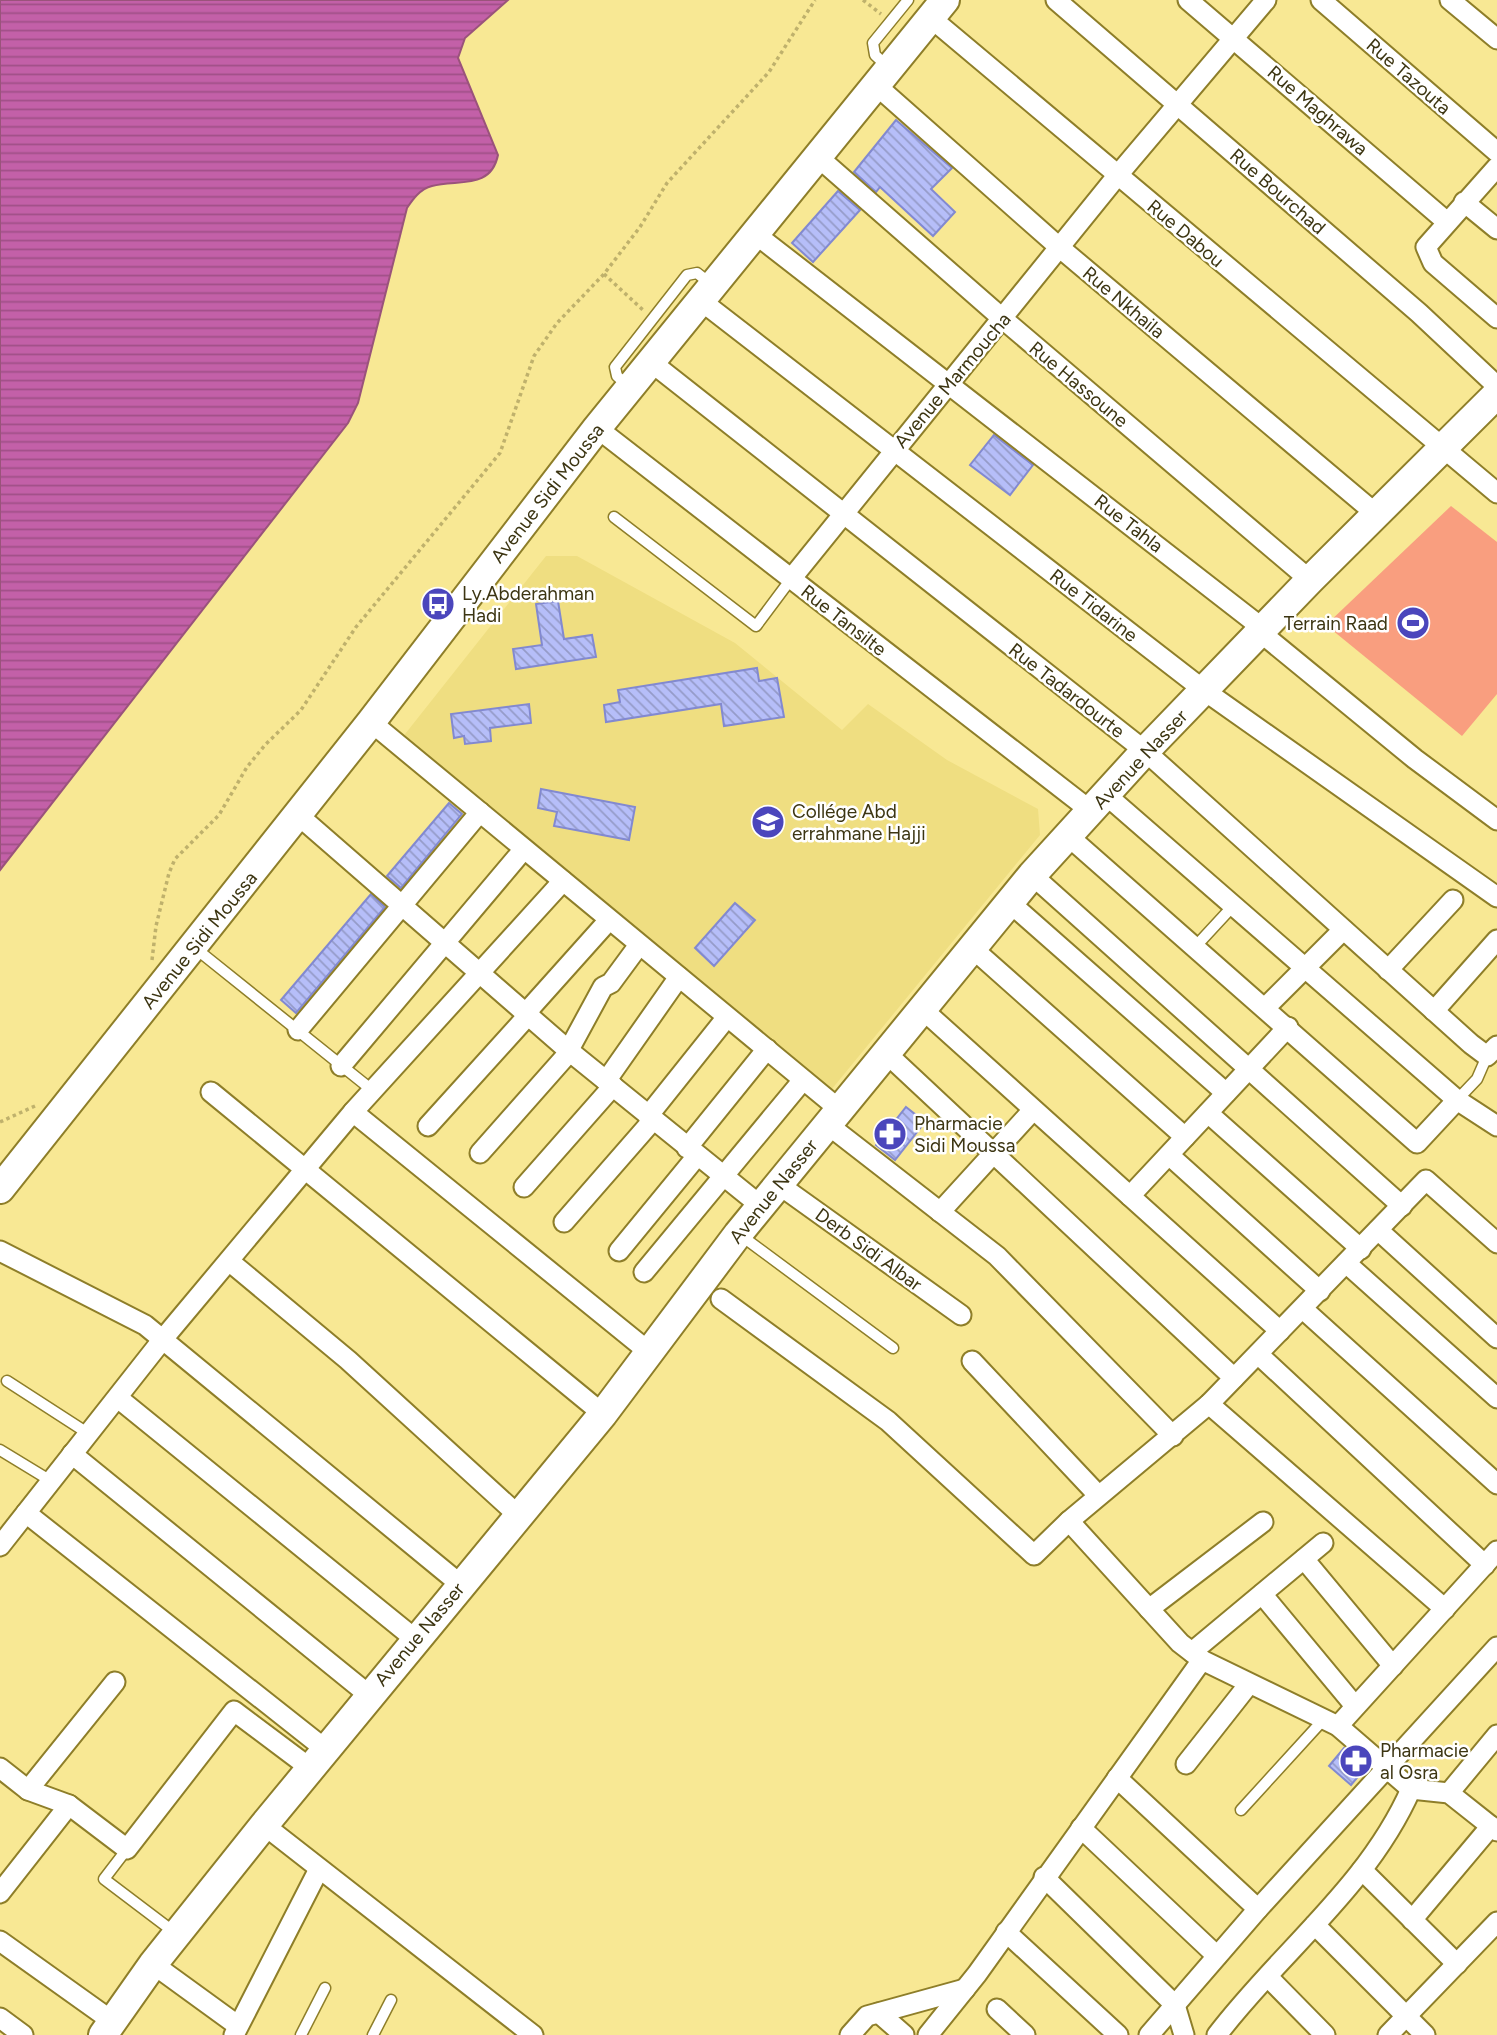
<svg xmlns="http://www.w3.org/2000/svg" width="1497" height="2035" viewBox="0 0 1497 2035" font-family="Figtree,sans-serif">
<defs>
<pattern id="water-rules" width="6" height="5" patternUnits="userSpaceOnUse" patternTransform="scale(1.75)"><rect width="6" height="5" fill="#c360a8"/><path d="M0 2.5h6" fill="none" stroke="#a05087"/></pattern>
<pattern id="building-back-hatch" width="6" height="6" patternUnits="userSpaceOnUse" patternTransform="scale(1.75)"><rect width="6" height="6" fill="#b6bef9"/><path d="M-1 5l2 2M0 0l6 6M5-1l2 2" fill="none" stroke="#959bc8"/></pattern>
</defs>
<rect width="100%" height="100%" fill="#f8e894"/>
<polygon fill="#efde81" points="546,556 577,556 735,643 842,730 868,704 947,760 1038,809 1040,835 827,1095 398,743"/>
<polygon fill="#f99e7f" points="1451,506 1497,542 1497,694 1462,736 1326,625"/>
<path fill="url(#water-rules)" stroke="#9a537b" stroke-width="2" d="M0,0H508L465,38L458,58L498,155C491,190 458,179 432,186C420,189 413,199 407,208L358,403L348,423L0,870Z"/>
<g fill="url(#building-back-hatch)" stroke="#8289d0" stroke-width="2">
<polygon points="896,120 952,168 931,189 955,212 933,236 880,187 876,192 854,172"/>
<polygon points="838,191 860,210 813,262 792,243"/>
<polygon points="994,435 1033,465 1010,495 970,465"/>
<polygon points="558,601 564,639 592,635 596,657 516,669 513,649 542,645 536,604"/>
<polygon points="757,668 759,681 777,678 784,717 724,726 721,704 606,722 604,705 620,702 618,690"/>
<polygon points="529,704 531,723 490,728 491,741 465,744 464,736 454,738 451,714"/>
<polygon points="541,789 635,807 629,840 554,826 557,812 538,808"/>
<polygon points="449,803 462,814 401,888 387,876"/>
<polygon points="371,894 385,907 296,1013 281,1000"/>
<polygon points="735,903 755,920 714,966 695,948"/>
<polygon points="906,1107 925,1122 895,1160 876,1145"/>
<polygon points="1344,1748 1366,1767 1351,1785 1329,1766"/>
</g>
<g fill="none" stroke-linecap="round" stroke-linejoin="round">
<defs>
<g id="lane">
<polyline points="889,68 875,55 873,43 908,0"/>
<polyline points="627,385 617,376 615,367 687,275 697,273 712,285"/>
<polyline points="614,517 756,626 791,579"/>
<polyline points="1196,946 1233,906"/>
<polyline points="195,948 372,1090"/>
<polyline points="1457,1100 1477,1079 1487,1056"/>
<polyline points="739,1234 893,1348"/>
<polyline points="7,1381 89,1434"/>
<polyline points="0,1450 51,1481"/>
<polyline points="1241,1810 1324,1719"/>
<polyline points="127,1849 104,1879 174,1932"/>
<polyline points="301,2035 325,1988"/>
<polyline points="373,2035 391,2000"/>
</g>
<g id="street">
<polyline points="1056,0 1419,313 1497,386"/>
<polyline points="1188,0 1447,222"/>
<polyline points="1321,0 1497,152"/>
<polyline points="1450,0 1497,39"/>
<polyline points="931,18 1497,493"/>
<polyline points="877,86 1059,247 1375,513"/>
<polyline points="818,157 1003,319 1310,580"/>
<polyline points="1497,167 1426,247 1433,263 1497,318"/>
<polyline points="1464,202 1497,229"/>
<polyline points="754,233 1252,620 1260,632 1415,759 1497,820"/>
<polyline points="700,300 1205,691 1497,897"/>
<polyline points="651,362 1145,751 1471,1044 1487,1056 1497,1046"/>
<polyline points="597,428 1091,811"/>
<polyline points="791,579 1117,176 1266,0"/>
<polyline points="371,722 839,1109"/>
<polyline points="1105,794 1457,1100 1497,1126"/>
<polyline points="298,815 568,1050 761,1206"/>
<polyline points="1067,835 1417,1143 1457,1100"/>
<polyline points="1032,875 1402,1206"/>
<polyline points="1009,902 1226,1093"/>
<polyline points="971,947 1185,1137"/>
<polyline points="1388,970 1453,900"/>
<polyline points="921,1008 1280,1331"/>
<polyline points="1265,1008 1343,930"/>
<polyline points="1434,1011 1497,940"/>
<polyline points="298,1030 480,812"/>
<polyline points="885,1052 1234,1378"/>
<polyline points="341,1066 524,849"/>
<polyline points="606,1081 679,977"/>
<polyline points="211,1092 603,1414"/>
<polyline points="353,1112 649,1352"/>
<polyline points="1208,1113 1361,1249"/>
<polyline points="648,1116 727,1017"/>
<polyline points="827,1124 997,1256 1173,1436"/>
<polyline points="428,1126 523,1021 532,1006 609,920"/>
<polyline points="687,1148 767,1049"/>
<polyline points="480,1153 565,1057 603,987 611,983 639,945"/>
<polyline points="1169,1155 1320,1291"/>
<polyline points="778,1184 961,1315"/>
<polyline points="524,1187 613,1086"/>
<polyline points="1130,1196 1288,1027"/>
<polyline points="940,1212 1033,1110"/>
<polyline points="564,1222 653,1120"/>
<polyline points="1378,1230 1497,1338"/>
<polyline points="0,1251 145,1325 460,1584"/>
<polyline points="619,1251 697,1156"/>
<polyline points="229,1261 348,1360 519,1516"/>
<polyline points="1346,1263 1497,1398"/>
<polyline points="644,1272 803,1080"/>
<polyline points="721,1299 888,1421 1034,1555 1069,1521 1180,1643 1202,1660 1338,1726 1411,1789 1449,1793 1497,1831"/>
<polyline points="1303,1309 1497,1484"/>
<polyline points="1258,1354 1485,1565"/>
<polyline points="972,1361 1098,1495"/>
<polyline points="118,1398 415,1639"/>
<polyline points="1209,1404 1445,1609"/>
<polyline points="72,1454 369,1695"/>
<polyline points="26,1513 325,1749"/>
<polyline points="1069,1521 1209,1404 1426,1180 1497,1243"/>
<polyline points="0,1546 163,1339 353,1112 563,881"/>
<polyline points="1304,1559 1393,1666"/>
<polyline points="1262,1594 1355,1706"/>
<polyline points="1149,1609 1263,1522"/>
<polyline points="1192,1652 1323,1543"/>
<polyline points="1338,1726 1497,1551"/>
<polyline points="1186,1764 1249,1684"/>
<polyline points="0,1768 28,1790 69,1805 127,1849 234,1711 310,1768"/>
<polyline points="1117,1778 1258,1909"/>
<polyline points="28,1790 115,1682"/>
<polyline points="1449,1793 1497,1735"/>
<polyline points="264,1825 533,2035"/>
<polyline points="1081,1828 1217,1956"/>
<polyline points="1362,1870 1457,1964"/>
<polyline points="1044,1877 1175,2005 1184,2035"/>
<polyline points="0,1893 69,1805"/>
<polyline points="1412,1920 1491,1826"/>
<polyline points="1315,1925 1425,2035"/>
<polyline points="1006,1932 1118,2035"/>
<polyline points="0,1941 112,2021"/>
<polyline points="153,1964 237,2025"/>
<polyline points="1268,1977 1325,2035"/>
<polyline points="997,2009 1025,2035"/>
<polyline points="879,2013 904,2035"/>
<polyline points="0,2018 23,2035"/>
<polyline points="234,2035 319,1869"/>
<polyline points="850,2035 867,2016 965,1989"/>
<polyline points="928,2035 977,1974 1202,1660"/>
<polyline points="1149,2035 1258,1909 1497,1647"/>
<path d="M1217,2035C1280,1952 1368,1887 1411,1789"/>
<polyline points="1388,2035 1497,1922"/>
</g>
<g id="secondary">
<polyline points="0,1189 371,722 597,428 945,0"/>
<polyline points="103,2035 153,1964 264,1825 603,1414 738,1234 1032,875 1145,751 1310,580 1497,394"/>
</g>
</defs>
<use href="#lane" stroke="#8e7e29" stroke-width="13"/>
<use href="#street" stroke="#8e7e29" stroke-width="23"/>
<use href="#secondary" stroke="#8e7e29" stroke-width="32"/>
<g stroke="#bfb16c" stroke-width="3.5" stroke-dasharray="3.5 3.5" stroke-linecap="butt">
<polyline points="863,0 881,14"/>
<polyline points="604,274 643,310"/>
<polyline points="152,960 156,926 169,873 175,859 219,815 247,767 265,745 301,710 356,627 500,453 534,356 557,323 604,274 640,227 667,183 769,72 815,0"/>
<polyline points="0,1122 35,1106"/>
</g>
<use href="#lane" stroke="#fff" stroke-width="10"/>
<use href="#street" stroke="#fff" stroke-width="19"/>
<use href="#secondary" stroke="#fff" stroke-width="28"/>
</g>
<defs>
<symbol id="bus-disc" viewBox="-11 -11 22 22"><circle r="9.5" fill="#4b46bc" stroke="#fff"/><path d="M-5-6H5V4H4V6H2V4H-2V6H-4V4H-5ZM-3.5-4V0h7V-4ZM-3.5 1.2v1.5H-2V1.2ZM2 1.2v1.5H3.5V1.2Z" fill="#fff"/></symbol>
<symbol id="stadium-disc" viewBox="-11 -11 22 22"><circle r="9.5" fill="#4b46bc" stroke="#fff"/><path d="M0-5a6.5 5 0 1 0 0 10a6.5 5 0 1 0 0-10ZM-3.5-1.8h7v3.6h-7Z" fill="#fff"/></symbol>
<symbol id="school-disc" viewBox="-11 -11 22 22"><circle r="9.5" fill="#4b46bc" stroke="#fff"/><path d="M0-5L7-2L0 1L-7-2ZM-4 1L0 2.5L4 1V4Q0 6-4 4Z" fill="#fff"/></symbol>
<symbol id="pharmacy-disc" viewBox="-11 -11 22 22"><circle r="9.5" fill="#4b46bc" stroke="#fff"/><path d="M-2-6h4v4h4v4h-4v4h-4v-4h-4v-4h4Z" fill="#fff"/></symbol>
</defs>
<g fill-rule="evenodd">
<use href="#bus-disc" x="419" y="585" width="38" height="38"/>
<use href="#stadium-disc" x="1394" y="604" width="38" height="38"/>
<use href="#school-disc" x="749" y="803" width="38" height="38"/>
<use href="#pharmacy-disc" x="871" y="1115" width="38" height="38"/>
<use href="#pharmacy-disc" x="1337" y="1742" width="38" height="38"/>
</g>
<g text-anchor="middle" stroke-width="5" stroke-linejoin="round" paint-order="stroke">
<g font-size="19" fill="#3c3512" stroke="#fff">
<text transform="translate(1409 76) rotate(41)" y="7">Rue Tazouta</text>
<text transform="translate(1318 110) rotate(41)" y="7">Rue Maghrawa</text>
<text transform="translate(1278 191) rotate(41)" y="7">Rue Bourchad</text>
<text transform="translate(1186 233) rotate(40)" y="7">Rue Dabou</text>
<text transform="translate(1124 302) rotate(40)" y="7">Rue Nkhaila</text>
<text transform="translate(952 380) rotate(-50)" y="7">Avenue Marmoucha</text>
<text transform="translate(1079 384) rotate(40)" y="7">Rue Hassoune</text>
<text transform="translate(547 493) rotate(-52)" y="7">Avenue Sidi Moussa</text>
<text transform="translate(1129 523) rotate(38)" y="7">Rue Tahla</text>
<text transform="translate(1094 605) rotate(38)" y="7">Rue Tidarine</text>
<text transform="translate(844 620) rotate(38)" y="7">Rue Tansilte</text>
<text transform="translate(1067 690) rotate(38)" y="7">Rue Tadardourte</text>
<text transform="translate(1140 759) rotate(-47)" y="7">Avenue Nasser</text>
<text transform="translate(199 940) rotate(-51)" y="7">Avenue Sidi Moussa</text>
<text transform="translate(773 1191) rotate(-51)" y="7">Avenue Nasser</text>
<text transform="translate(869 1249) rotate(36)" y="7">Derb Sidi Albar</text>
<text transform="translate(419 1634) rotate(-50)" y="7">Avenue Nasser</text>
</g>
<g font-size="19" fill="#3c3512" stroke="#fff" text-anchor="start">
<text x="462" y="600">Ly.Abderahman<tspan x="462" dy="22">Hadi</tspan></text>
<text x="1388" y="630" text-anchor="end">Terrain Raad</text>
<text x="792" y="818">Collége Abd<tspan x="792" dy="22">errahmane Hajji</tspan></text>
<text x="914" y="1130">Pharmacie<tspan x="914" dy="22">Sidi Moussa</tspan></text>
<text x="1380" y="1757">Pharmacie<tspan x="1380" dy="22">al Osra</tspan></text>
</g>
</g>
</svg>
